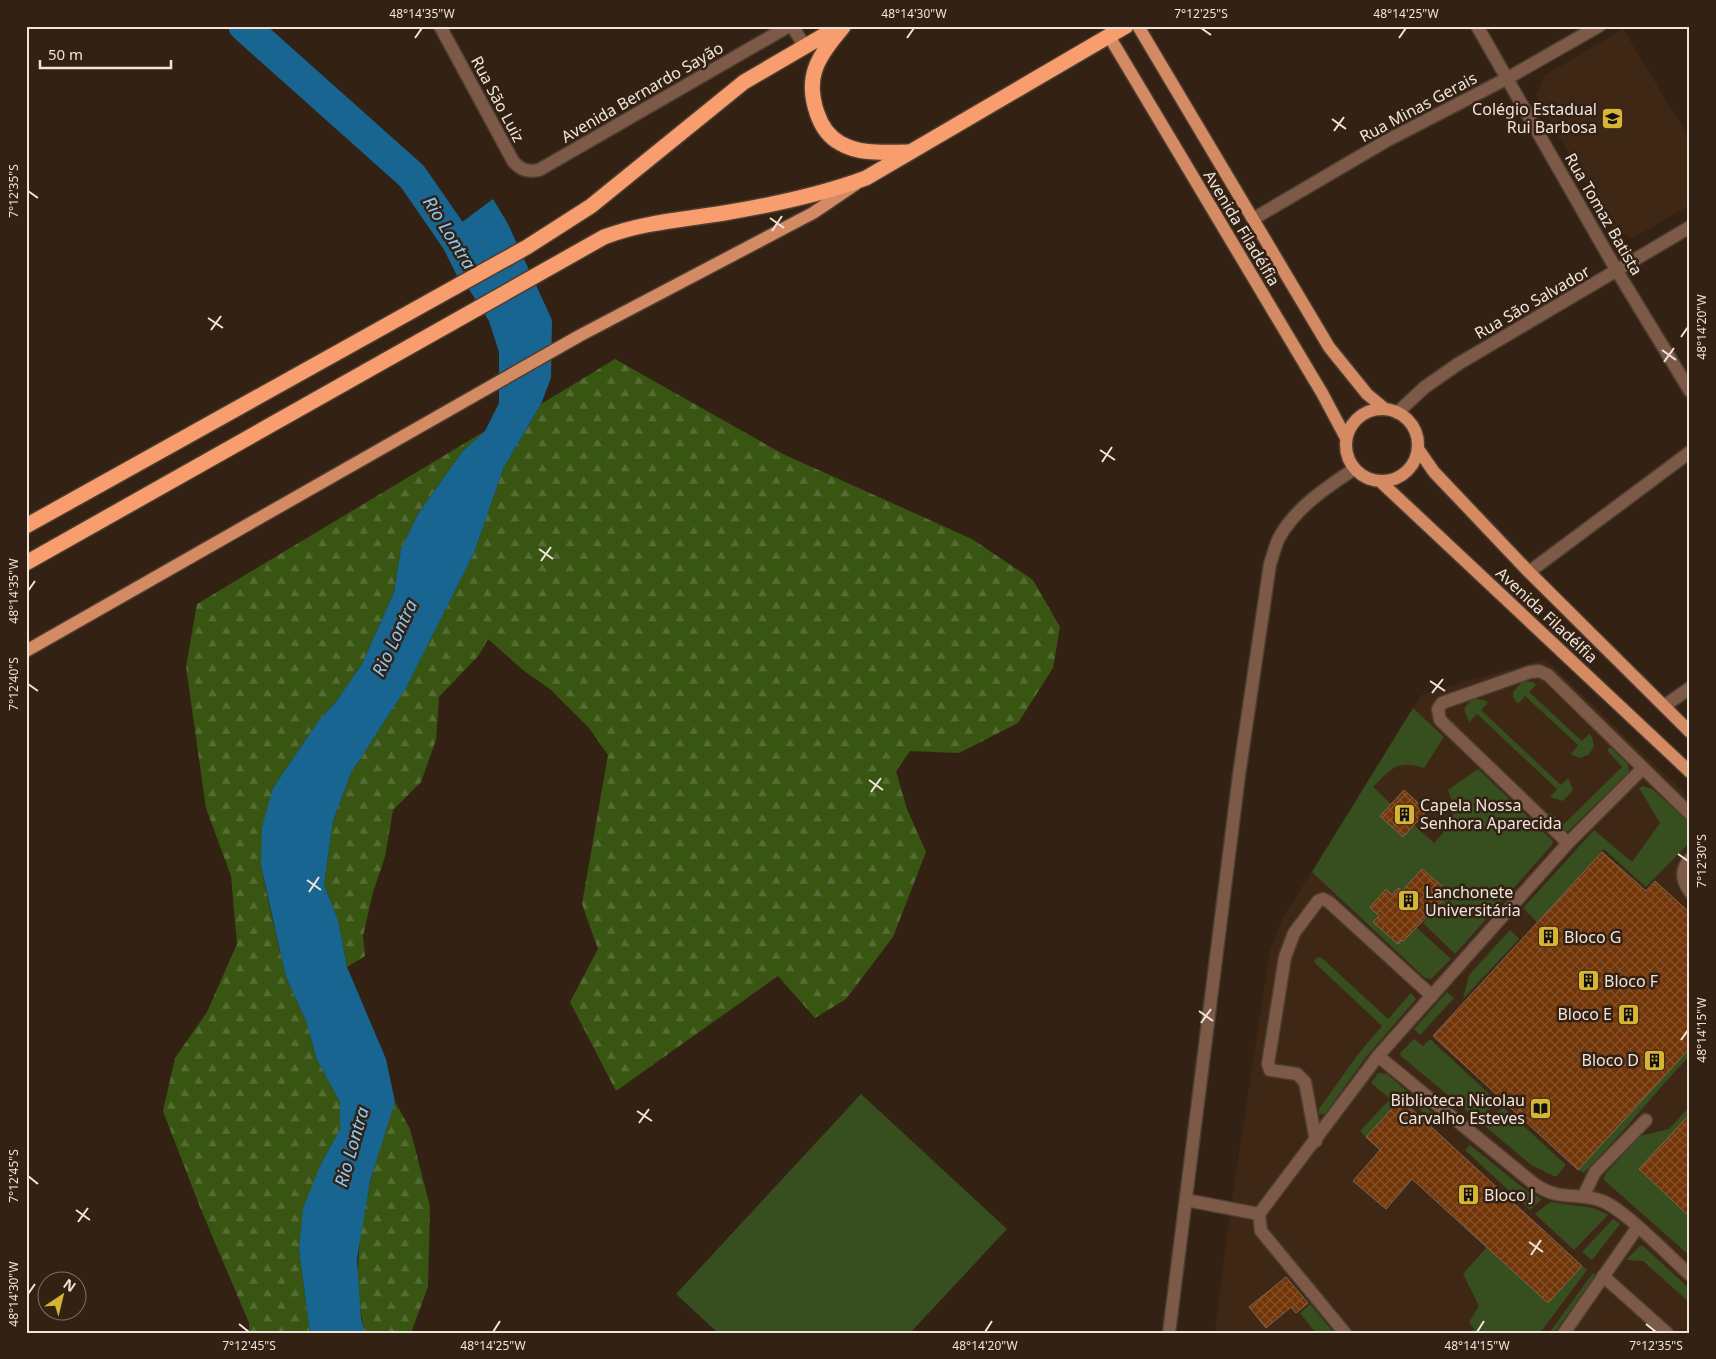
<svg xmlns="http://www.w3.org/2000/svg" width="1716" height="1359" viewBox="0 0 1716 1359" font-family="'Noto Sans',sans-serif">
<defs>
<pattern id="forest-firs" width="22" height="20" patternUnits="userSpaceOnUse" patternTransform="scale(1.25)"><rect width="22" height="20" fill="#385512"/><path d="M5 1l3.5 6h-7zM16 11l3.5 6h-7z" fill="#556d34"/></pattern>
<pattern id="building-cross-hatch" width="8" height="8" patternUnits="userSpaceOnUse" patternTransform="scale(1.25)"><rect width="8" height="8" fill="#713507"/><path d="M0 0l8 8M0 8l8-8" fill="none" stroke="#86522b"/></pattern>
</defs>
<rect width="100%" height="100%" fill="#332214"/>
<g fill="#3e2815">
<polygon points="1623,29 1690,140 1690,205 1633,238 1614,231 1536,96 1544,76"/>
<polygon points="1545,659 1690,798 1690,1333 1215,1333 1228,1225 1270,951 1283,918 1421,695"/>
</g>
<g fill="#374e1f">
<polygon points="1523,681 1533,682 1536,685 1529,692 1582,741 1589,734 1592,737 1594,747 1588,755 1579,758 1571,754 1578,745 1525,696 1518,704 1513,697 1513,692"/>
<polygon points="1475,699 1484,700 1488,703 1481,710 1561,785 1568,778 1573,790 1563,801 1550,797 1557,789 1477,714 1469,722 1464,709 1470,701"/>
<path d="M1413,708L1444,737L1424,768C1398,759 1390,769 1373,787L1391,804L1380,816L1389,824L1396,826L1394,829L1403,837L1414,825L1434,843C1451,825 1459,815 1448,790L1478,769L1553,841L1552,845L1455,954L1423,923L1449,893L1423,869L1402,891L1398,888L1392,895L1385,890L1370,907L1379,916L1374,922L1403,941L1416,927L1451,959L1431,979L1425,978L1312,872Z"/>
<polygon points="1610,747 1628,764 1629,772 1567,832 1564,831 1548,815 1551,813 1564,824 1622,767 1607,750"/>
<polygon points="1643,786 1652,789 1690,823 1690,842 1646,887 1604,849 1537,922 1523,908 1594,830 1632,862 1660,823 1639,788"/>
<polygon points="1510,930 1519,939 1463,999 1469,975"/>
<polygon points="1318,957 1322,958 1388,1019 1410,994 1412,994 1416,999 1366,1057 1325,1114 1319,1114 1319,1109 1359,1053 1382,1026 1316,964 1314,960"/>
<polygon points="1447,992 1454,998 1420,1035 1414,1029"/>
<polygon points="1414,1039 1423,1046 1430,1039 1498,1102 1479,1121 1401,1056 1400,1053"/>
<path d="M1690,1048V1055C1654,1094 1621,1135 1584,1173L1578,1170Z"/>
<polygon points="1378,1073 1387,1074 1436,1116 1431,1120 1405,1095 1366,1137 1360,1131 1390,1099 1371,1083"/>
<polygon points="861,1094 1007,1229 910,1333 718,1333 676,1294"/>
<polygon points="1690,1106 1690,1114 1639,1169 1690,1216 1690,1256 1603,1179 1606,1173 1640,1136 1669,1129"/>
<polygon points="1503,1107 1566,1165 1556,1177 1531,1165 1485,1126"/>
<polygon points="1470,1145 1527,1191 1542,1199 1530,1210 1465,1150"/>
<polygon points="1550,1202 1594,1208 1608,1215 1574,1250 1535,1214"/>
<polygon points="1613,1219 1620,1224 1592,1260 1582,1252"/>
<polygon points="1640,1246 1643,1246 1690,1289 1690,1303 1643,1261 1626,1260"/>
<polygon points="1487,1247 1548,1303 1582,1266 1587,1270 1540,1333 1469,1333 1474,1329 1469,1322 1479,1306 1463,1274"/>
<polygon points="1593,1273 1596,1275 1554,1333 1549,1333"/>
<polygon points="1310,1304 1334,1333 1316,1333 1300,1313"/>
</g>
<g fill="url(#forest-firs)">
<polygon points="615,359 783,454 972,539 1033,580 1060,627 1053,668 1018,723 959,753 910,751 896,771 907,809 926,852 893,937 846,999 815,1018 778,976 616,1091 570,1002 598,949 582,904 608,755 589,728 550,689 524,671 488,639 479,655 439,697 436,740 421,782 393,810 385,857 373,892 363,936 365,956 347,967 338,920 324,885 333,821 351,773 406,688 474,553 503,469 541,404"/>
<polygon points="485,431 462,452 418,514 401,549 394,592 362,664 335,703 319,720 273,788 261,866 267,895 286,977 306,1021 317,1060 340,1101 340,1129 321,1164 299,1250 310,1333 249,1333 249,1323 200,1207 163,1111 175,1058 207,1012 237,944 231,876 206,808 186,667 197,604"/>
<path d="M395,1102L410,1129L430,1206L428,1287L411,1333H365C346,1260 369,1172 395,1102Z"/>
</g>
<polygon fill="#176590" points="493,199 508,224 552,320 551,378 541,404 503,469 474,553 406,688 351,773 333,821 324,885 338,920 347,967 386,1059 395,1102 370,1181 357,1259 361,1318 365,1333 310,1333 299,1250 303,1208 321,1164 340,1129 340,1102 317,1060 306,1021 286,977 261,866 262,827 273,788 319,720 335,703 362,664 394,592 401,549 418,514 462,452 485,431 499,403 499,352 489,321 438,240"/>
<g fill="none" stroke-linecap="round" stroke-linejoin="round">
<polyline stroke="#176590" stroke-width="31" points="244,26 412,176 457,241 471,269"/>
</g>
<g fill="url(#building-cross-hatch)" stroke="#7c6659">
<polygon points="1404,790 1427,811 1403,837 1380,816"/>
<polygon points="1602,852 1646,891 1655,881 1690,913 1690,1048 1578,1170 1433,1036"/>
<polygon points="1422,869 1450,893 1403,941 1402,940 1398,944 1373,922 1379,916 1370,907 1386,889 1392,895 1398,888 1402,891"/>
<polygon points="1401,1099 1582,1266 1548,1303 1412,1179 1386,1209 1353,1181 1380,1150 1366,1137"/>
<polygon points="1690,1114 1690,1217 1639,1169"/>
<polygon points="1286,1277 1308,1303 1296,1313 1291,1307 1266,1328 1249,1307"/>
</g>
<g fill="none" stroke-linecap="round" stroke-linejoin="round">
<defs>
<g id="minor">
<path d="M440,26L513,161C521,170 526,172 539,170L789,26"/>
<polyline points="792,26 804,45"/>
<polyline points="1477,26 1617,271 1690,391"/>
<polyline points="1253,219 1386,141 1506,79 1599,26"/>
<polyline points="1397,413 1425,387 1458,364 1690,227"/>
<polyline points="1529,572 1690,452"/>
<polyline points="1664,706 1690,688"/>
<polyline points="1568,843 1440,720 1438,709 1442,703 1530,672 1539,671 1548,675 1690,814"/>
<path d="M1690,859C1680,870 1682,881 1690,892"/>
<path d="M1378,1056L1533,1183C1561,1203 1575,1191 1602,1201C1624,1209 1670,1257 1690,1275"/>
<polyline points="1316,1141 1305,1082 1297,1074 1270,1070 1268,1064 1285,957 1294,933 1318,901 1323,899 1329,902 1432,996"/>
<polyline points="1583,1197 1595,1172 1646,1120"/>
<polyline points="1186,1200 1259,1214"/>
<polyline points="1603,1276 1667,1333"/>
<path d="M1169,1333L1239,775L1270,564C1273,556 1275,546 1279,538C1295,508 1327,487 1354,469"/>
<polyline points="1345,1333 1261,1231 1259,1214 1378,1056 1568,843 1643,768"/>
<polyline points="1564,1333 1637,1228"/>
</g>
<g id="major">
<polyline points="1138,26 1329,347 1367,394 1385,409"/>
<polyline points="1109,36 1322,393 1346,438"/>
<circle cx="1382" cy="445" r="36"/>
<polyline points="1418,449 1434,472 1529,572 1690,732"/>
<polyline points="1381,482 1690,772"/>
<polyline points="26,651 579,336 813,213 856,184"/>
</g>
<g id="highway">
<path d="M843,27C819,56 804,75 817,113C821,125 829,137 840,143C860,155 886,152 908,152"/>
<polyline points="26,526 527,247 591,206 744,82 840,26"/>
<path d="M26,563L604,237C644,222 682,220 724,213C772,205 820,195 866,178L1126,26"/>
</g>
</defs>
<use href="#minor" stroke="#4d3d30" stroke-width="15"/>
<use href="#major" stroke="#4d3d30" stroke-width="15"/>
<use href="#highway" stroke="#4d3d30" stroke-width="18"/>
<use href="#minor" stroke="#7d5947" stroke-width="12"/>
<use href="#major" stroke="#d48a63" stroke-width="12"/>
<use href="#highway" stroke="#f79d6e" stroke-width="15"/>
</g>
<path fill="none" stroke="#f0e4db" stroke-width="2" d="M1201,28L1211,35M415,38L422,28M907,38L914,28M1399,38L1406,28M1332,119L1346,129M1334,131L1344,117M28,191L38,198M770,218L784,228M772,231L782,216M208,318L223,328M211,330L221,316M1681,337L1688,327M1662,350L1676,360M1664,362L1674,348M1100,450L1115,460M1102,462L1112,447M539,549L553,559M541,561L551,547M28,591L35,581M1430,681L1445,691M28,684L38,691M1432,693L1443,679M869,780L883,790M871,792L881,778M1678,854L1688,861M307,880L321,890M309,892L319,877M1199,1011L1213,1021M1201,1023L1211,1009M1681,1040L1688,1030M637,1111L652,1121M639,1123L649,1109M28,1176L38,1184M76,1210L90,1220M78,1222L88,1208M1529,1242L1543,1252M1531,1255L1541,1240M28,1294L35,1284M239,1324L249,1332M1646,1324L1656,1332M493,1332L500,1321M985,1332L992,1321M1477,1332L1484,1321"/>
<defs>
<symbol id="school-square" viewBox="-11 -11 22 22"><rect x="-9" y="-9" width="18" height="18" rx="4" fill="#d8b434" stroke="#332214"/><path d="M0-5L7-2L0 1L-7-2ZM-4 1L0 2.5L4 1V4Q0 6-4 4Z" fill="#111"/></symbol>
<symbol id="building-square" viewBox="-11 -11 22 22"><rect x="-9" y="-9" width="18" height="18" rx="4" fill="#d8b434" stroke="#332214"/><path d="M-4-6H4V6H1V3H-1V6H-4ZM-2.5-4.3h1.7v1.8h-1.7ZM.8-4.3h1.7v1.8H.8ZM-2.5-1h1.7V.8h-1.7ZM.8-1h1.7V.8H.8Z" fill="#111"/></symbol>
<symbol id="library-square" viewBox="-11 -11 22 22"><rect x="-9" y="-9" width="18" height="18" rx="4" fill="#d8b434" stroke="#332214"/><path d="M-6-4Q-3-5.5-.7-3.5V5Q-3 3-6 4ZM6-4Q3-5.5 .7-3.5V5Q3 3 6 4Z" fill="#111"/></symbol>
</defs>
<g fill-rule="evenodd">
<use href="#school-square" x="1600" y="106" width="25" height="25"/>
<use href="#building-square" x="1392" y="802" width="25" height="25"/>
<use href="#building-square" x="1396" y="888" width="25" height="25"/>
<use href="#building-square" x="1536" y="924" width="25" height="25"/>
<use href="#building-square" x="1576" y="968" width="25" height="25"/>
<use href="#building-square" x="1616" y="1002" width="25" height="25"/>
<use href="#building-square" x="1642" y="1048" width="25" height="25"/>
<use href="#library-square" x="1528" y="1096" width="25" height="25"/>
<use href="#building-square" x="1456" y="1182" width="25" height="25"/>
</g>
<g text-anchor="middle" stroke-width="5" stroke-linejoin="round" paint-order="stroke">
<g font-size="16" fill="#f0e4db" stroke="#332214">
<text transform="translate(642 92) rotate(-30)" y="6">Avenida Bernardo Sayão</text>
<text transform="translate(498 99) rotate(62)" y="6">Rua São Luiz</text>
<text transform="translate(1418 107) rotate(-28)" y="6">Rua Minas Gerais</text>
<text transform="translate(1604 214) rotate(60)" y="6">Rua Tomaz Batista</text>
<text transform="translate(1242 228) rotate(59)" y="6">Avenida Filadélfia</text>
<text transform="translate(1532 302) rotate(-30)" y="6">Rua São Salvador</text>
<text transform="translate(1547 615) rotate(43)" y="6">Avenida Filadélfia</text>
</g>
<g font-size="16" fill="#f0e4db" stroke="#332214" text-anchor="start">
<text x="1597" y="115" text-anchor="end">Colégio Estadual<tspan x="1597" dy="18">Rui Barbosa</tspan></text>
<text x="1420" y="811">Capela Nossa<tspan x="1420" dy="18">Senhora Aparecida</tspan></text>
<text x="1425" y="898">Lanchonete<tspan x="1425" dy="18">Universitária</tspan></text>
<text x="1564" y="943">Bloco G</text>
<text x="1604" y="987">Bloco F</text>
<text x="1612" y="1020" text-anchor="end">Bloco E</text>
<text x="1639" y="1066" text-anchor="end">Bloco D</text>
<text x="1525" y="1106" text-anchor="end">Biblioteca Nicolau<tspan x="1525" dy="18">Carvalho Esteves</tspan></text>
<text x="1484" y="1201">Bloco J</text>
</g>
<g font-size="18" font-style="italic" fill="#89cbf8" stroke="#332214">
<text transform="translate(449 233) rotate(58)" y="6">Rio Lontra</text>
<text transform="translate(395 638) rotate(-65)" y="6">Rio Lontra</text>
<text transform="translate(352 1147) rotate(-74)" y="6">Rio Lontra</text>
</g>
</g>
<rect width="1716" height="1359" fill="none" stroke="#332214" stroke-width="55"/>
<g transform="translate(62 1296) rotate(35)"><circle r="24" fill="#332214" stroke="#7f7064"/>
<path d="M0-4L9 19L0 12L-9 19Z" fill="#d8b434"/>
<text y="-8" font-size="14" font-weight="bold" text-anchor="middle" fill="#f0e4db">N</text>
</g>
<path d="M40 60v8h131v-8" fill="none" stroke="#f0e4db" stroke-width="2.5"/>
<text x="48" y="60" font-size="15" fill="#f0e4db" stroke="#332214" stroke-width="4" paint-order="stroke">50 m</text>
<rect x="28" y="28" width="1660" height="1304" fill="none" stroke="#f0e4db" stroke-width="2"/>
<g font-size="12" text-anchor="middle" fill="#f0e4db">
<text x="422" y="18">48°14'35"W</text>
<text x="914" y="18">48°14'30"W</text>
<text x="1201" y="18">7°12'25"S</text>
<text x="1406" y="18">48°14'25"W</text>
<text transform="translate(14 191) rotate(-90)" y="4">7°12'35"S</text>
<text transform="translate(1702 327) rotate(-90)" y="4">48°14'20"W</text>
<text transform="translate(14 591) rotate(-90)" y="4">48°14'35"W</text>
<text transform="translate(14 684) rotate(-90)" y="4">7°12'40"S</text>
<text transform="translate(1702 861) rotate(-90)" y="4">7°12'30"S</text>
<text transform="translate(1702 1030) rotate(-90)" y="4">48°14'15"W</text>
<text transform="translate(14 1176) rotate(-90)" y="4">7°12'45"S</text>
<text transform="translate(14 1294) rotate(-90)" y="4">48°14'30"W</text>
<text x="249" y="1350">7°12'45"S</text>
<text x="493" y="1350">48°14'25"W</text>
<text x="985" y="1350">48°14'20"W</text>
<text x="1477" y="1350">48°14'15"W</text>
<text x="1656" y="1350">7°12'35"S</text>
</g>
</svg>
